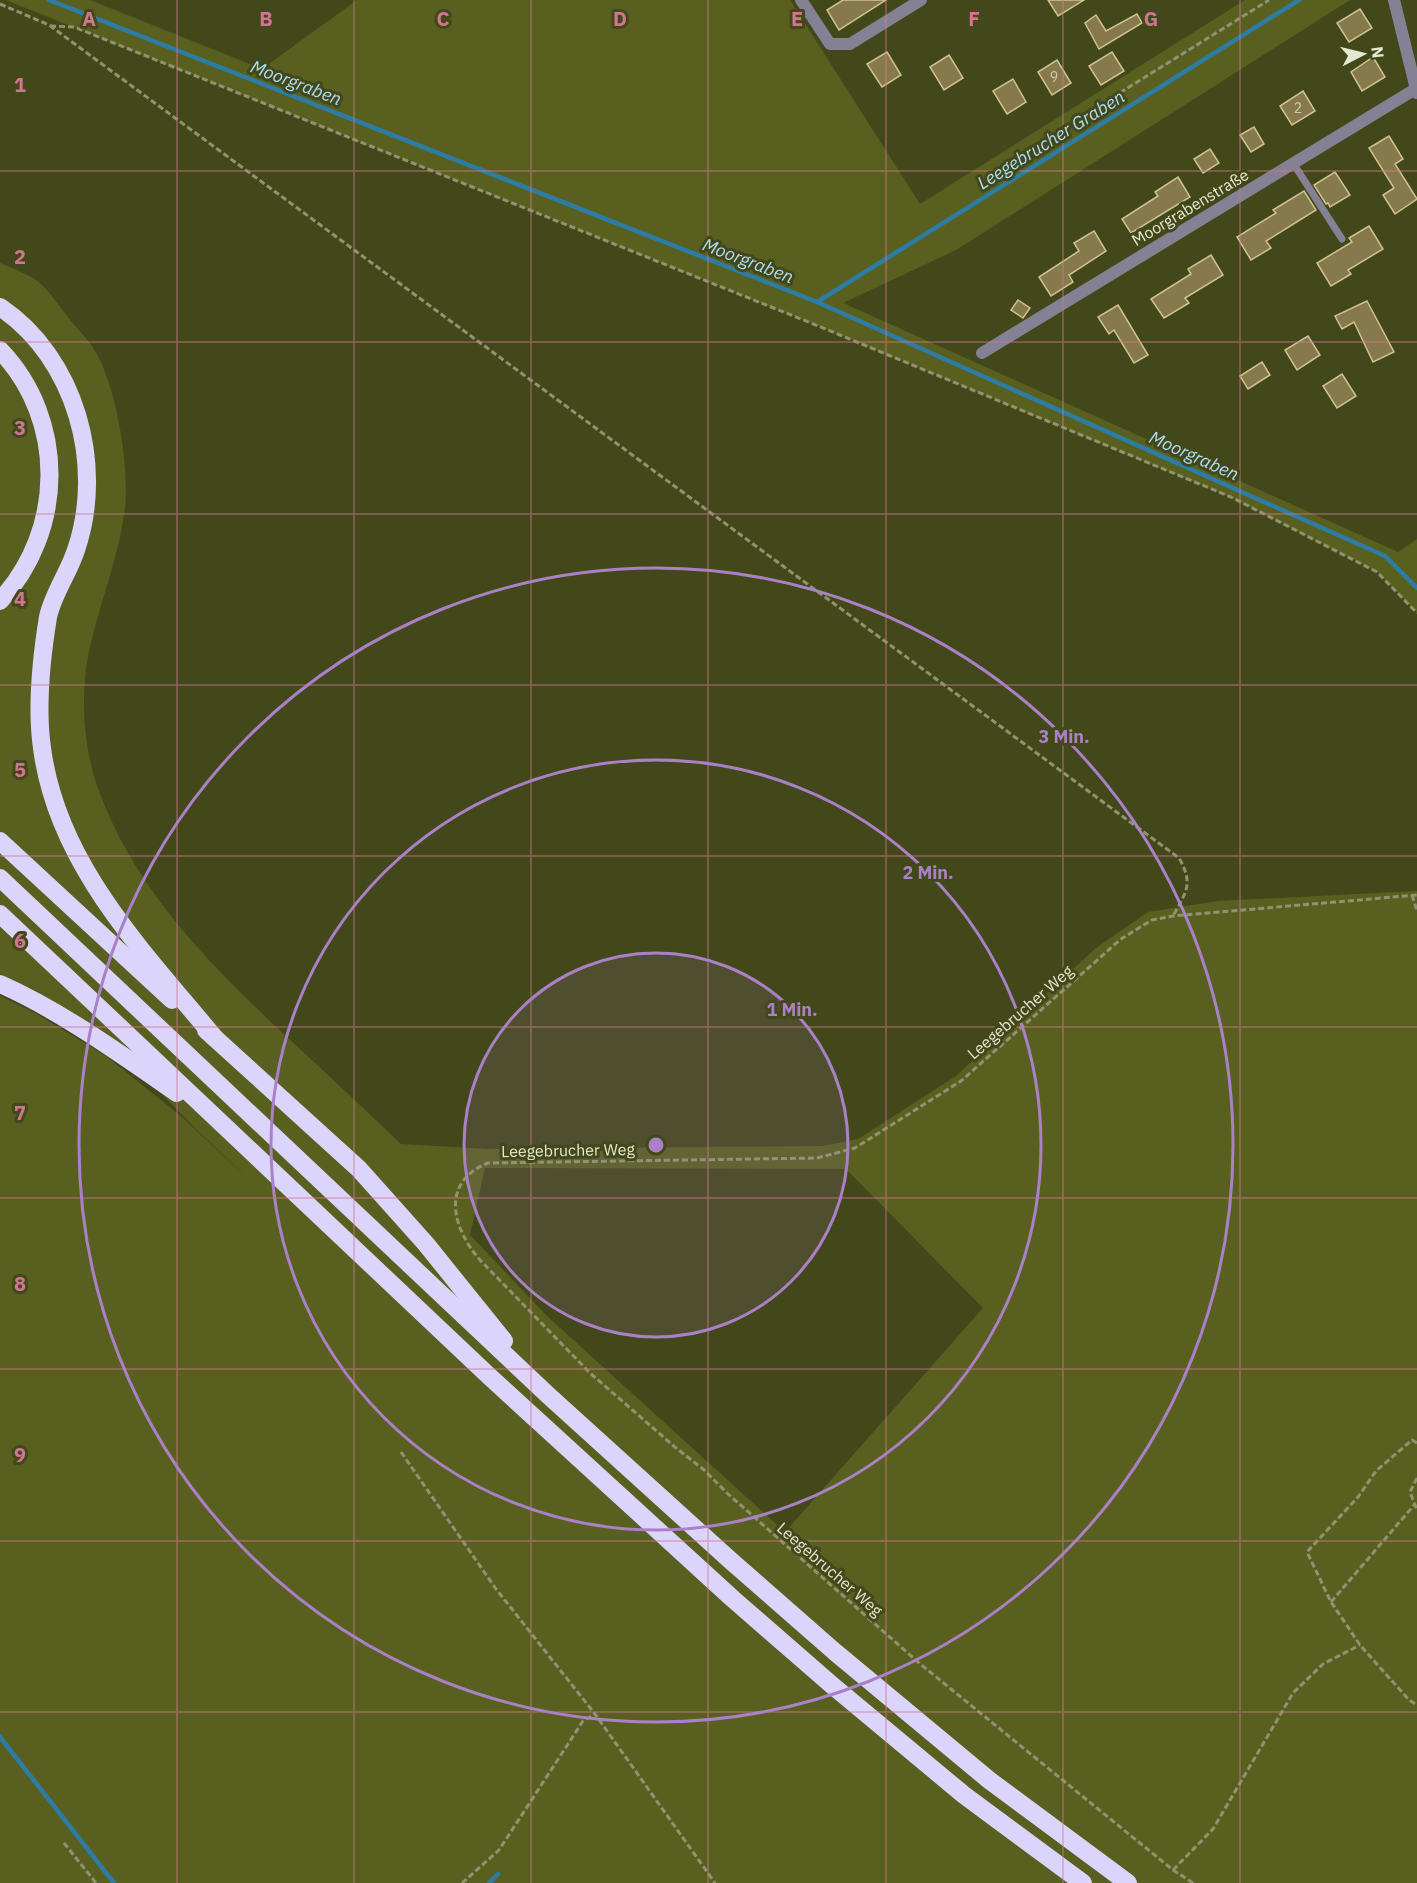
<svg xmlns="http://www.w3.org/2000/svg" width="1417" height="1883" viewBox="0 0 1417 1883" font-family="'IBM Plex Sans',sans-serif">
<rect width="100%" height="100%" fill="#43481b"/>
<g fill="#59601f" fill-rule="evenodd">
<polygon points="6,0 90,0 262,69 357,0 790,0 920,204 1245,0 1350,0 956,250 843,303 1398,552 1417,539 1417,613 1377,572 1232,498 811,323"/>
<path d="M0,263C13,269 32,275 42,285C53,296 62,310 72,322C79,331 89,340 95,351C117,387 131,473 124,515C118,557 102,597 92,638C79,687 82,747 100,794C139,898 222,977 301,1050C335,1081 368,1113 401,1144L488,1149L823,1146L858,1139L956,1076L1096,948L1148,912L1218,901L1417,891V1883H0V996L35,1013L106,1056L182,1117L261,1191L195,1128L103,1034L37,992L0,974ZM485,1168L846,1169L983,1308L785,1532L548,1317L470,1235Z"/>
</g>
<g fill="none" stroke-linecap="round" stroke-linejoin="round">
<g stroke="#2d7ca4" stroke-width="4.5">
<polyline points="49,0 817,302 1385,556 1417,588"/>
<polyline points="817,302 1299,0"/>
<polyline points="0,1737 114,1883"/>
<polyline points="489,1883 498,1874"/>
</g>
</g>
<g fill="#86794b" stroke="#cfc292" stroke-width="1.5">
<polygon points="843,0 886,0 839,30 827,10"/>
<polygon points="1048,0 1084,0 1058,16"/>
<polygon points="1360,9 1372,28 1349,42 1337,23"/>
<polygon points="1137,14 1142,23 1099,49 1085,23 1096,15 1106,31"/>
<polygon points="887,52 901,75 882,87 867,64"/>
<polygon points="1112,52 1124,71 1101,85 1089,66"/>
<polygon points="949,55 963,78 944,90 930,67"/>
<polygon points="1373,57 1385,77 1362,91 1351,72"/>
<polygon points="1057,60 1071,83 1052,95 1038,72"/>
<polygon points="1013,79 1026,102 1007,114 993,91"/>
<polygon points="1303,91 1315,111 1292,125 1280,106"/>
<polygon points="1254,127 1264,144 1251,152 1240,135"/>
<polygon points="1389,136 1403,159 1395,164 1417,199 1395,214 1383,195 1394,188 1369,148"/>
<polygon points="1210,149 1219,163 1203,173 1194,159"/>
<polygon points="1335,172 1350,195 1330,207 1328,203 1326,204 1314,185"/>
<polygon points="1178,177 1190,197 1131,233 1122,219 1158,196 1155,192"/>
<polygon points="1304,191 1316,210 1266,241 1271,248 1251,260 1237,237 1276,213 1273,210"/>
<polygon points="1369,226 1383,249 1348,270 1351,274 1331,286 1317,263 1352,242 1349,238"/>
<polygon points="1094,231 1106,251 1069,275 1073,282 1051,296 1039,277 1079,251 1074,243"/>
<polygon points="1211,255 1223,275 1185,298 1189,303 1164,318 1151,299 1191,274 1188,269"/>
<polygon points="1018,300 1030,308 1023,318 1011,310"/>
<polygon points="1367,301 1394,352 1373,362 1354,322 1342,329 1335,316"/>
<polygon points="1118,305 1148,355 1134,363 1114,330 1109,334 1098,317"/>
<polygon points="1308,336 1320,355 1297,370 1285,350"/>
<polygon points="1262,362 1270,375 1248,389 1240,376"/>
<polygon points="1342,374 1356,396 1337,408 1323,386"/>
</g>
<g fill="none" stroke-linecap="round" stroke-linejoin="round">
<g stroke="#8f9370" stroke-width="3" stroke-dasharray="6 3" stroke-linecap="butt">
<path d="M0,4L49,25L1179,858C1194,884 1186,892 1173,916"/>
<polyline points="50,26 74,27 811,323 1231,497 1377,572 1417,613"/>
<polyline points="1097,107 1269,0"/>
<polyline points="1412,895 1417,911"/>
<polyline points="1417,1443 1412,1440 1376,1471 1358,1497 1307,1552 1331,1602 1360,1645 1409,1700 1417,1705"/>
<polyline points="401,1452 496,1589 595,1714 715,1883"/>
<polyline points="1417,1478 1410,1492 1417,1510"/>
<polyline points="1331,1602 1415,1504"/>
<polyline points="64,1843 96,1883"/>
<polyline points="1173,1870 1213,1829 1293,1693 1323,1664 1360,1645"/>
<polyline points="462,1883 499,1850 583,1721 595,1714"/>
<path d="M1193,1883L1173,1870L919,1663L727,1493L703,1469L676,1448L590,1373L480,1260C452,1228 440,1182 488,1163L817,1158L855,1148L961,1081L1121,939L1152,920L1173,916L1417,895"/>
</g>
<polyline stroke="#858194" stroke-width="7" points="1293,163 1342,239"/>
<g stroke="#858194" stroke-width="12">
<polyline points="801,0 830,44 850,44 921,0"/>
<polyline points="1394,0 1417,93"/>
<polyline points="982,353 1417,88"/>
</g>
<g stroke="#dcd5fb" stroke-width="18">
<path d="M0,307C76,358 105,465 76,550C69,572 53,594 48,617C41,660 36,706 42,748C57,864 143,951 214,1037"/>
<path d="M0,350C67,420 65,531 0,601"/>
<polyline points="0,841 172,1000"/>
<polyline points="0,878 549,1396 730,1560 835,1652 989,1780 1128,1883"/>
<polyline points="0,914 490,1377 733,1599 833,1686 964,1795 1083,1883"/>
<path d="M0,984C61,1011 122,1055 177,1093"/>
<polyline points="206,1030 359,1169 426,1244 504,1341"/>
</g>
</g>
<path fill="none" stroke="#d17690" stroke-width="1.5" stroke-opacity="0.55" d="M177,0V1883M354,0V1883M531,0V1883M708,0V1883M886,0V1883M1063,0V1883M1240,0V1883M0,171H1417M0,342H1417M0,514H1417M0,685H1417M0,856H1417M0,1027H1417M0,1198H1417M0,1369H1417M0,1541H1417M0,1712H1417"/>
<circle cx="656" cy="1145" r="192" fill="#aa81c7" fill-opacity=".12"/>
<g fill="none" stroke="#aa81c7" stroke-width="3">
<circle cx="656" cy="1145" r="192"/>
<circle cx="656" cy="1145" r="385"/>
<circle cx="656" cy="1145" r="577"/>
</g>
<g text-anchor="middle" stroke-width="6" stroke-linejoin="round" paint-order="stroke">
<g font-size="14" fill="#ccccaf">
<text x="1054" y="82">9</text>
<text x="1298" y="113">2</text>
</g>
<g font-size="16" fill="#e4e8d0" stroke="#43481b">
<text transform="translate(1190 207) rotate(-31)" y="6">Moorgrabenstraße</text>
<text transform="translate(1020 1012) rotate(-41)" y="6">Leegebrucher Weg</text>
<text transform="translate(568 1150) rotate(-1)" y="6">Leegebrucher Weg</text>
<text transform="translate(830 1569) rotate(41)" y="6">Leegebrucher Weg</text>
</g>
<g font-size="18" font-style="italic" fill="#aedcf7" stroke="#43481b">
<text transform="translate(296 83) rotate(21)" y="6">Moorgraben</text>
<text transform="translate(1051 140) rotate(-32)" y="6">Leegebrucher Graben</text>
<text transform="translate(748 261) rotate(21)" y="6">Moorgraben</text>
<text transform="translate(1194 456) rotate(24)" y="6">Moorgraben</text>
</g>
</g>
<g font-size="20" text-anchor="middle" font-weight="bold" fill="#d17690" stroke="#43481b" stroke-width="6" stroke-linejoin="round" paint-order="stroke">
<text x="89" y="26">A</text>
<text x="266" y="26">B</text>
<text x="443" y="26">C</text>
<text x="620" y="26">D</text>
<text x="797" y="26">E</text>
<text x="974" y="26">F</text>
<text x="1151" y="26">G</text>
<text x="20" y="92">1</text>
<text x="20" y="264">2</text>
<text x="20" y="435">3</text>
<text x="20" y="606">4</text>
<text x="20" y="777">5</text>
<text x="20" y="948">6</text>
<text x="20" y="1120">7</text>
<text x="20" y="1291">8</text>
<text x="20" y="1462">9</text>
</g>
<circle cx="656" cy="1145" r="9" fill="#aa81c7" stroke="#43481b" stroke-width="3"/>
<g font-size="18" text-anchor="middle" font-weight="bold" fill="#aa81c7" stroke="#43481b" stroke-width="6" stroke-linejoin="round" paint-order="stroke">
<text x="1064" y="743">3 Min.</text>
<text x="928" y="879">2 Min.</text>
<text x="792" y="1016">1 Min.</text>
</g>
<g transform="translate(1363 54) rotate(83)" stroke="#43481b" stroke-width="4.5" paint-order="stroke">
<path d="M0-4.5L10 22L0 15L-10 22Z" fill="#e4e8d0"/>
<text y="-9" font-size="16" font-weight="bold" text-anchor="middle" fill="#e4e8d0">N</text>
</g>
</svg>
